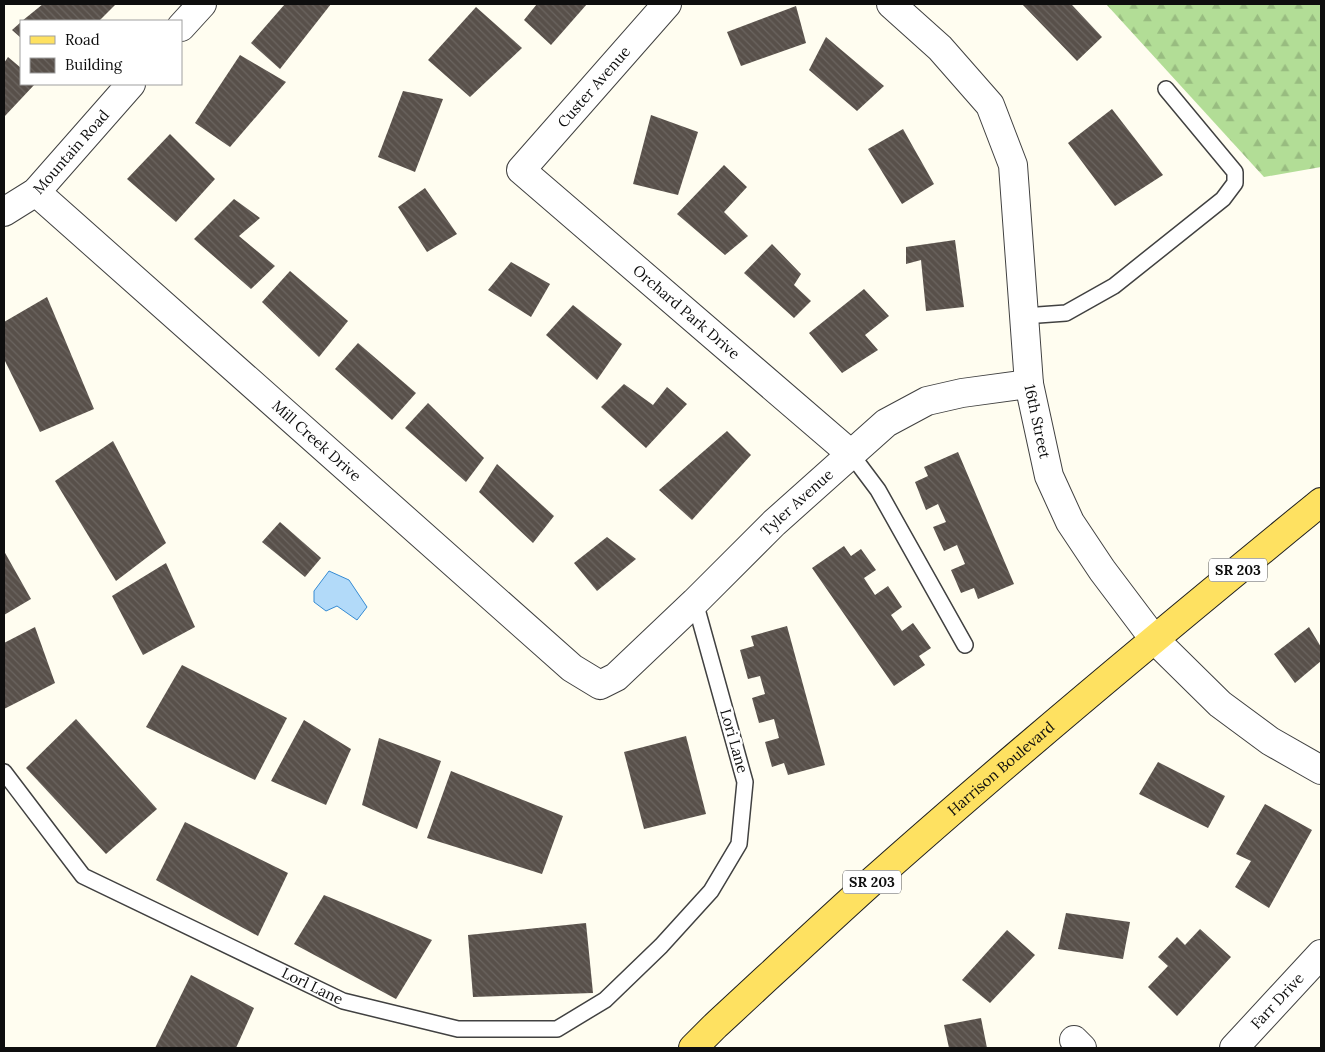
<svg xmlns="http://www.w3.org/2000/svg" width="1325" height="1052" viewBox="0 0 1325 1052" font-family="Lora,serif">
<defs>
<pattern id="forest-firs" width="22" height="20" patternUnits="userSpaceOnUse" patternTransform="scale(1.25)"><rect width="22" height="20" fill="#b2dd96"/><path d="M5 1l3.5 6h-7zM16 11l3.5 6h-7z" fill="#98bc80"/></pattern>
<pattern id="building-back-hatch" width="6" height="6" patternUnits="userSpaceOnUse" patternTransform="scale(1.25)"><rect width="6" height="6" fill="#58504a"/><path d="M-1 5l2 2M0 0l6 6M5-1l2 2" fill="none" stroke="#6b6560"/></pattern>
</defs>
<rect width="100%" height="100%" fill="#fffdf0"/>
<polygon fill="url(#forest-firs)" points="1106,4 1321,4 1321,167 1264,177"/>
<polygon fill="#b2daf9" stroke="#368bd3" points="329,571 349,580 367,607 357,620 337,606 326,611 314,602 314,591"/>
<g fill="url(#building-back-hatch)">
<polygon points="43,4 116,4 99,21 22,21"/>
<polygon points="285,4 331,4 280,69 251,43"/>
<polygon points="537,4 587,4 551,45 524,20"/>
<polygon points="1022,4 1074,4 1072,5 1102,37 1077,61"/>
<polygon points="796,6 806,43 741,66 727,32"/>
<polygon points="476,7 522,48 470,97 428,60"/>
<polygon points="21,22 21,38 12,30"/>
<polygon points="826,37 884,86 857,111 809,70"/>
<polygon points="240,55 286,82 230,147 195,123"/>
<polygon points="8,57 21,68 21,84 35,84 4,117 4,63"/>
<polygon points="403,91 443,99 415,172 378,157"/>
<polygon points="1112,109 1163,175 1115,206 1068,143"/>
<polygon points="651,115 698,132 678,195 633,184"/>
<polygon points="903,129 934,184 902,204 868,149"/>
<polygon points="170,134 215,179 176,222 127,179"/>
<polygon points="724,165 747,187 724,212 748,236 725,255 677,214"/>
<polygon points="425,188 457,234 427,252 398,207"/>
<polygon points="234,199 260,218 239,236 275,266 251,289 194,239"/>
<polygon points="955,240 964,307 926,311 921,260 906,264 906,247"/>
<polygon points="772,244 801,274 794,285 811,301 794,318 744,273"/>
<polygon points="511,262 550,284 531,317 488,290"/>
<polygon points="290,271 348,321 319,357 262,302"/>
<polygon points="864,289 889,316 865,335 878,350 842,373 809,333"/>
<polygon points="47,297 94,409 40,432 4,359 4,322"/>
<polygon points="573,305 622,344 597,380 546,335"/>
<polygon points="358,343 416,393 392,420 335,369"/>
<polygon points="624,384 653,405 667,387 687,404 646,448 601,407"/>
<polygon points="428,403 484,458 466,482 405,428"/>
<polygon points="727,431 751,455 692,520 659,490"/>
<polygon points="113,441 166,543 116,581 55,481"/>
<polygon points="958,452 1014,584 978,599 974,588 961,593 951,570 965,564 957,545 944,551 933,527 946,522 938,504 926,510 915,482 928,476 924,467"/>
<polygon points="497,464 554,516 533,543 479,492"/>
<polygon points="280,522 321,558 305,577 262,542"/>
<polygon points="607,537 636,559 597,591 574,563"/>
<polygon points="844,546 851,556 861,549 876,570 864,578 875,595 888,586 902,607 891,615 902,631 913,623 931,648 919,656 925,665 894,686 812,568"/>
<polygon points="4,551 31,599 4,615"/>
<polygon points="166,563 195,627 143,655 112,596"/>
<polygon points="787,626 825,765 788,775 784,763 772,767 765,742 779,738 774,719 759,723 752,698 765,694 760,676 748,679 740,650 754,646 751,636"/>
<polygon points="35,627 55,683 4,709 4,643"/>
<polygon points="1309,627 1321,647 1321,661 1295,683 1274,654"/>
<polygon points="182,665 287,718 255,780 146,727"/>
<polygon points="76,719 157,809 106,854 26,768"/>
<polygon points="304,720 351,749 326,805 271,781"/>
<polygon points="686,736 706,814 644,829 624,752"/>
<polygon points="379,738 441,761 417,829 362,805"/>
<polygon points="1158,762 1225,796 1208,828 1139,794"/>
<polygon points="451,771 563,816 542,874 427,838"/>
<polygon points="1265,804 1312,830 1269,908 1235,887 1251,861 1236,854"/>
<polygon points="185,822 288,873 258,936 156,880"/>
<polygon points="324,895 432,940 396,999 294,944"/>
<polygon points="1066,913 1130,922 1123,959 1058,949"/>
<polygon points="586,923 593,993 473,997 468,935"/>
<polygon points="1200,929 1231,957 1177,1016 1148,987 1168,966 1158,957 1177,937 1185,945"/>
<polygon points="1007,930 1035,955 990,1003 962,980"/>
<polygon points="191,975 254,1008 236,1048 155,1048"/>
<polygon points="981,1018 987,1048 949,1048 944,1025"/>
</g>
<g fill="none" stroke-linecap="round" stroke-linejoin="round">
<defs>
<g id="service">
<polyline points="1024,316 1066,313 1114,286 1223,199 1235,183 1235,172 1166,89"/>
<polyline points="851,454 878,490 965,645"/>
<path id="s1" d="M4,772L83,876L343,1001L458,1029H557L605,1000L661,946L711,891L739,844L745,782L695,602"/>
</g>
<g id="minor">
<path id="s2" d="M667,4L521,170L851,454"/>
<path id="s3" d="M891,4L940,48L990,105L1013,165L1029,384L1049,476L1070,522L1102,570L1154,639"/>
<polyline points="181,27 202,4"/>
<path id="s4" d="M36,192L572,668L600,685L616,677L695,602L774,523L886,423L927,401L962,393L1029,384"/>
<path id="s5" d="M4,212L36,192L131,84"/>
<polyline points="1074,1040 1082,1048"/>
<path id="s6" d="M1234,1048L1321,954"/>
</g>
<polyline id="tertiary" points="1154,639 1220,704 1270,741 1321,770"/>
<g id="primary">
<path id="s7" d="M693,1048L715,1026C766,979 817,931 869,884C1016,753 1168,627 1321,502"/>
</g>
</defs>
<use href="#service" stroke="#414141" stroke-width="18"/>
<use href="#minor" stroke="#414141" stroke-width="30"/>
<use href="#tertiary" stroke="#414141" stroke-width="30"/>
<use href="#primary" stroke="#1f1f1f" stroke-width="30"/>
<use href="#service" stroke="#fff" stroke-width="15"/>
<use href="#minor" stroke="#fff" stroke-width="28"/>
<use href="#tertiary" stroke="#fff" stroke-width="28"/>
<use href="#primary" stroke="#fee161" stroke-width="28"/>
</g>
<g text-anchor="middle" stroke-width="5" stroke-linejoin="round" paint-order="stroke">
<g fill="#fff" stroke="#565656" stroke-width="1">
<rect x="1209" y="558.5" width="58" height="23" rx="4"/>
<rect x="843" y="870.5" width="58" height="23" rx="4"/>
</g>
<g font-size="14" font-weight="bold" fill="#0e0e0e">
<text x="1238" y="575">SR 203</text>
<text x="872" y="887">SR 203</text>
</g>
<g font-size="15" fill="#0e0e0e" stroke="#fff">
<text transform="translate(594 87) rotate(-49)" y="5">Custer Avenue</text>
<text dy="5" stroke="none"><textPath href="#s5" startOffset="91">Mountain Road</textPath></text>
<text dy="5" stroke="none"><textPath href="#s2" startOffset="439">Orchard Park Drive</textPath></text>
<text dy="5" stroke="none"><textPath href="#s3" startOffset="464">16th Street</textPath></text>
<text dy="5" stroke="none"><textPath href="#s4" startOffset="375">Mill Creek Drive</textPath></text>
<text dy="5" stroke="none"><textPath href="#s4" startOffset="1019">Tyler Avenue</textPath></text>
<text transform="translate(734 741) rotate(74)" y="5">Lori Lane</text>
<text dy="5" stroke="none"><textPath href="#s7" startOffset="416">Harrison Boulevard</textPath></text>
<text dy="5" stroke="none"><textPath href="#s1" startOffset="385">Lorl Lane</textPath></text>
<text dy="5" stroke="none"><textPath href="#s6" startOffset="64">Farr Drive</textPath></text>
</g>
</g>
<rect width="1325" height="1052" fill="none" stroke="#0e0e0e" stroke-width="10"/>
<rect x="20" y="20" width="162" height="65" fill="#ffffff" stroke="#9f9f9f"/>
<rect x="30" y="36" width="25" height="8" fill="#fee161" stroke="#9f9f9f"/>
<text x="65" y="45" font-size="15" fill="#0e0e0e">Road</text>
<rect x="30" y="58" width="25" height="15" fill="url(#building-back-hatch)" stroke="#9f9f9f"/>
<text x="65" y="70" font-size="15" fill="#0e0e0e">Building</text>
</svg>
